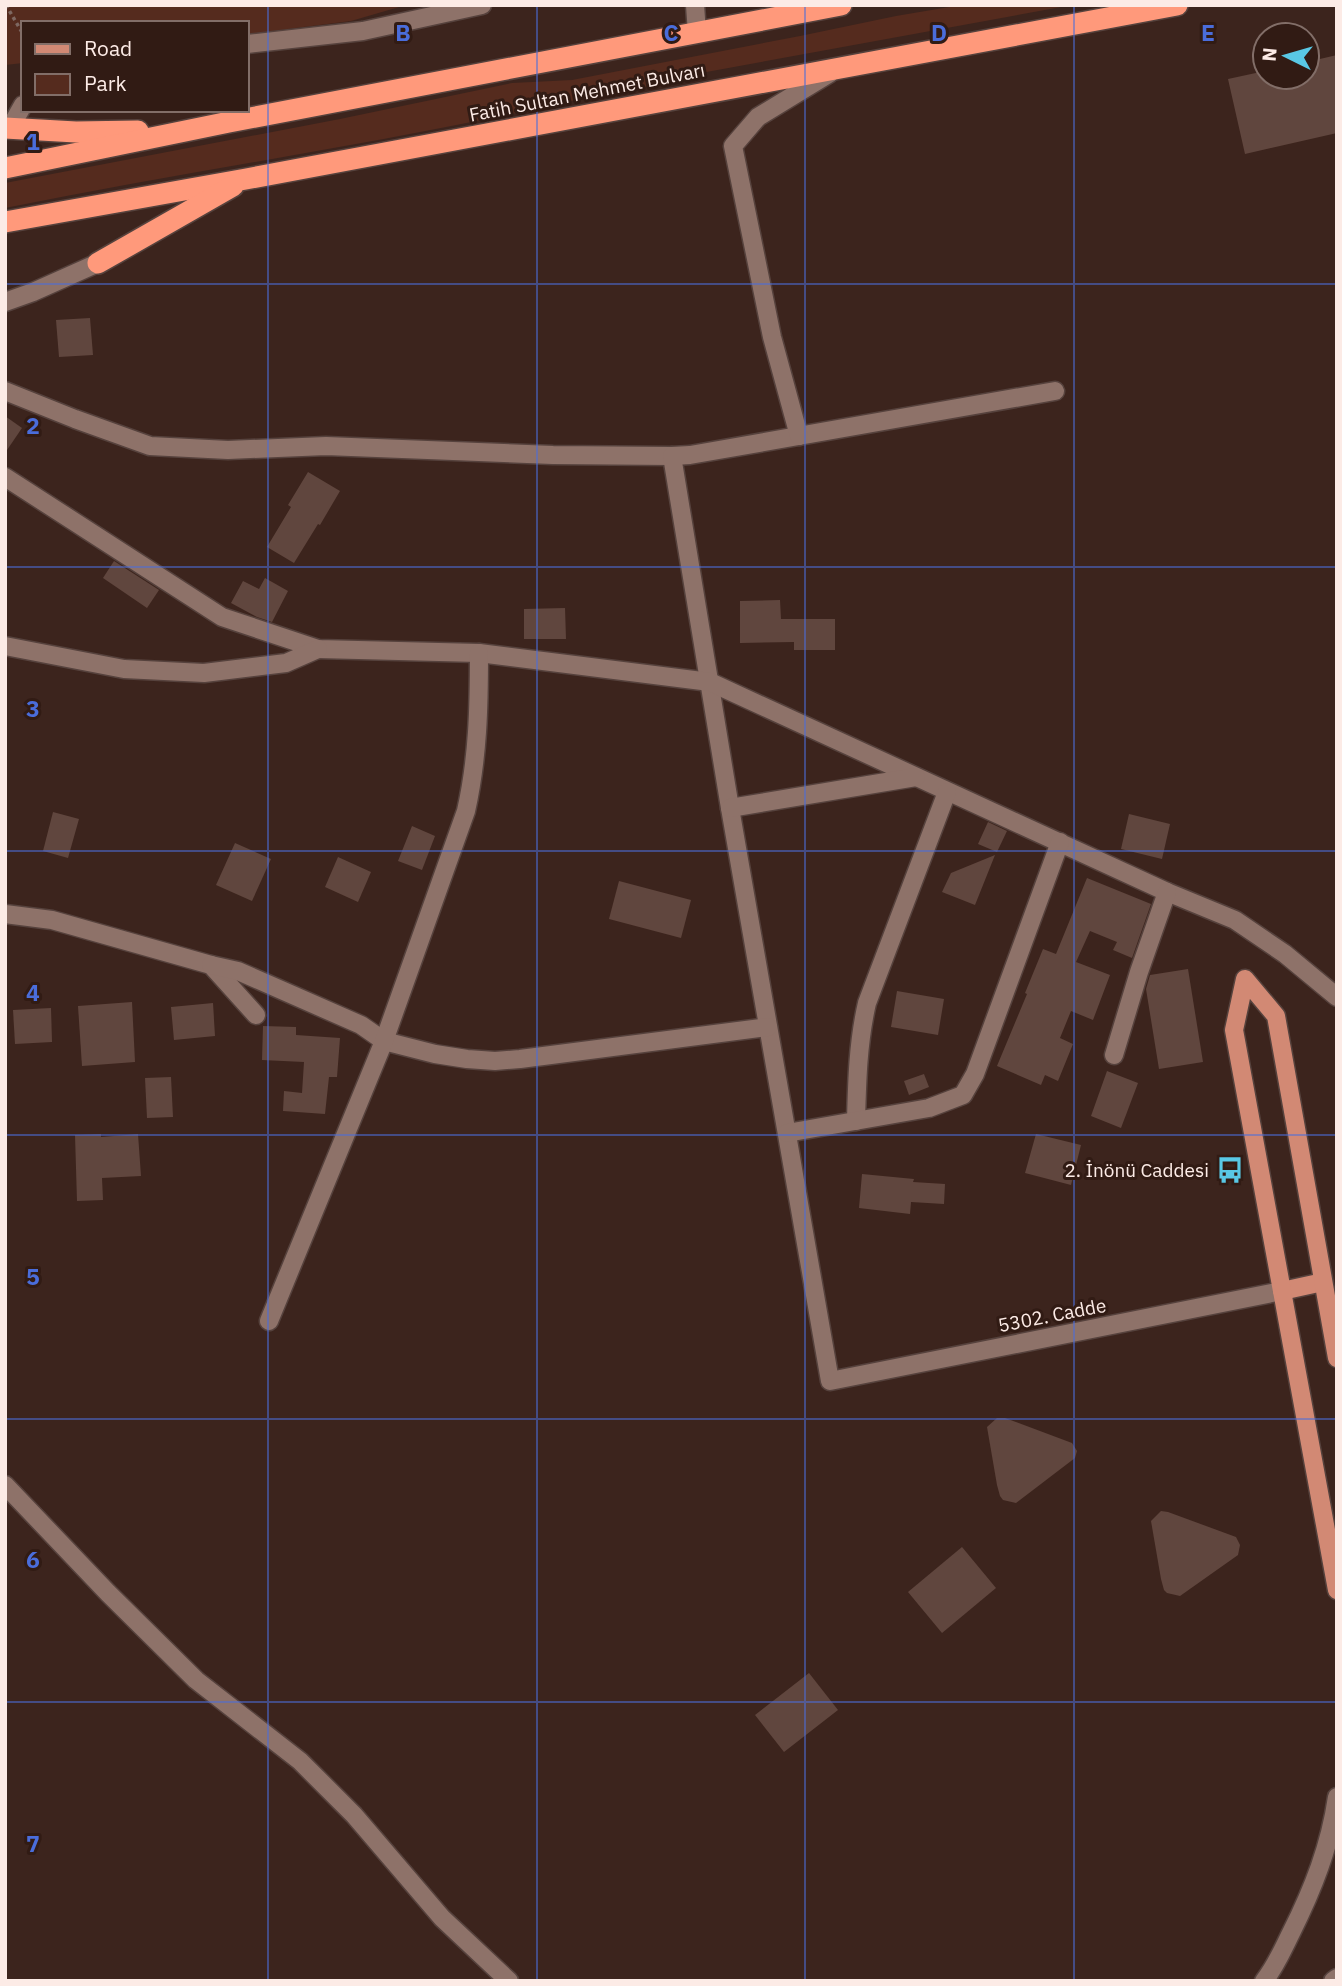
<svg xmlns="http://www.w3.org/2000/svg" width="1342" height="1986" viewBox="0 0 1342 1986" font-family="'IBM Plex Sans',sans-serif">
<rect width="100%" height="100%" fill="#3c241d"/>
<g fill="#552b1e">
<polygon points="5,5 406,5 351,21 247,34 247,23 23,23 23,63 5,65"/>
<path d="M961,5H1072L701,73L617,94L606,96L602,94C405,140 204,168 5,208V183L340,119L512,83L572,80L800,36L896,16Z"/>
</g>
<g fill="#60463e">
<polygon points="1337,55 1337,133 1245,154 1228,79 1265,71 1265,77 1307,77 1307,62"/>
<polygon points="90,318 93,355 59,357 56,320"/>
<polygon points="5,416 22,428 5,453"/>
<polygon points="308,472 340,491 320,525 318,524 294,563 267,547 291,507 288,505"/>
<polygon points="114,561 159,590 147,608 103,578"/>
<polygon points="265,578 288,591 272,622 257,617 231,603 243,581 259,589"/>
<polygon points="780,600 781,619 835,619 835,650 794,650 794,642 740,643 740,601"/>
<polygon points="565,608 566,639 524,639 524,609"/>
<polygon points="53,812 79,819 68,858 43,851"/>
<polygon points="1129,814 1170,824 1162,859 1121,849"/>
<polygon points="988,822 1007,831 997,852 978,844"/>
<polygon points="412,826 435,836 422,870 398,861"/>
<polygon points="235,843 271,859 252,901 216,885"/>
<polygon points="995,855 975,905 942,892 951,873"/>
<polygon points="338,857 371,872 358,902 325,887"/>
<polygon points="1087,878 1151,904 1132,958 1113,950 1117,942 1090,931 1076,962 1110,975 1093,1020 1071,1011 1060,1038 1073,1044 1058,1081 1045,1075 1041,1085 997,1066 1027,994 1025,993 1043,949 1056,954"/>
<polygon points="619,881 691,900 681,938 609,919"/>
<polygon points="1188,969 1203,1062 1159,1069 1146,989 1150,975"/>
<polygon points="897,991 944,999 938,1035 891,1027"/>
<polygon points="132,1002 135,1062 82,1066 78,1006"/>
<polygon points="213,1003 215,1036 174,1040 171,1007"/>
<polygon points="51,1008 52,1042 15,1044 13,1010"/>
<polygon points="263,1026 296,1027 296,1035 340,1038 337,1077 329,1077 325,1114 283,1111 284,1091 302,1093 304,1062 262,1060"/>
<polygon points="1107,1071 1138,1083 1121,1128 1091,1116"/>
<polygon points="924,1074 929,1087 909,1095 904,1081"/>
<polygon points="171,1077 173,1117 147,1118 145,1078"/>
<polygon points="101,1134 101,1137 138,1134 141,1176 102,1178 103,1200 77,1201 75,1135"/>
<polygon points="1036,1134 1081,1145 1071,1185 1025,1173"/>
<polygon points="862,1174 914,1179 913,1182 945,1184 944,1204 911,1202 910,1214 859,1208"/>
<polygon points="997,1418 1005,1418 1072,1443 1077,1451 1075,1458 1016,1503 1003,1500 1000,1496 997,1485 987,1427"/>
<polygon points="1161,1511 1168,1512 1236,1537 1240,1545 1238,1555 1180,1596 1167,1593 1164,1590 1161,1579 1151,1521"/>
<polygon points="962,1547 996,1588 942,1633 908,1592"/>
<polygon points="809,1673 838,1710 784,1752 755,1715"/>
</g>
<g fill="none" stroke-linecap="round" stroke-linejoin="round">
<defs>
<g id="minor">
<polyline points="695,5 697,33"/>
<polyline points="247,44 363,31 482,5"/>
<polyline points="10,128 23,105"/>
<polyline points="5,302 33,292 98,263"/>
<polyline points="5,391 75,419 150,446 228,450 326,446 553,455 672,456"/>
<polyline points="1055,391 690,455 672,456 730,808 830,1381 1282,1291"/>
<polyline points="799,436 772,337 733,146 758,117 830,73"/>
<polyline points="5,477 222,617 318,649 479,653 710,682 1167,892 1235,920 1285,954 1337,997"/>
<polyline points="5,646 124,669 204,673 286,663 318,649"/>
<polyline points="730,808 916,777"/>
<polyline points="5,914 52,920 211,965 256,1015"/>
<polyline points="211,965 238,971 361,1025 384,1041 435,1054 467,1059 495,1061 520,1059 768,1027"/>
<polyline points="1114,1055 1139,972 1167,892"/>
<path d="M856,1121C857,1081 858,1042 867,1003L947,792"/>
<polyline points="787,1133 929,1108 963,1095 975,1074 1060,842"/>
<path d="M269,1321L384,1041L466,811C478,758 479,706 479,653"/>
<polyline points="5,1485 108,1593 196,1680 300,1761 354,1815 442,1918 509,1981"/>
<path d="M1264,1981C1276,1966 1283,1949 1291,1933C1313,1889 1330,1846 1337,1797"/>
<polyline points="1333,1981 1337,1978"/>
</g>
<g id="major">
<polyline points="1282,1291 1323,1282"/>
<polyline points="1337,1358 1276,1016 1245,979 1234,1030 1337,1590"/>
</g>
<g id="highway">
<polyline points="5,128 76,132 138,131"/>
<polyline points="5,168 229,122 841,5"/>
<polyline points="5,222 246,179 1177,5"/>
<polyline points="98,263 233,186"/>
</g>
</defs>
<use href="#minor" stroke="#56423d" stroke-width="21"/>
<use href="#major" stroke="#56423d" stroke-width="21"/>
<use href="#highway" stroke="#56423d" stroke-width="24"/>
<polyline stroke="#7e6862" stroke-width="3.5" stroke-dasharray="3.5 3.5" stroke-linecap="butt" points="6,5 23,34"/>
<use href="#minor" stroke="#8e7269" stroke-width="18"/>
<use href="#major" stroke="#d28974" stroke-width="18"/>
<use href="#highway" stroke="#ff997b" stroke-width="21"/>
</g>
<path fill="none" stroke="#4a6ddb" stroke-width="2" stroke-opacity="0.55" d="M268,5V1981M537,5V1981M805,5V1981M1074,5V1981M5,284H1337M5,567H1337M5,851H1337M5,1135H1337M5,1419H1337M5,1702H1337"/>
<defs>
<symbol id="bus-bare" viewBox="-9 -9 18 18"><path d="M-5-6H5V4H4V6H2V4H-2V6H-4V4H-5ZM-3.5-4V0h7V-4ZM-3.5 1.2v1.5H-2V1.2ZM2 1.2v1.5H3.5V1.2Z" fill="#59c8e5" stroke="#311b14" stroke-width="2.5" paint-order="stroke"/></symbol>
</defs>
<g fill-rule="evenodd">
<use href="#bus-bare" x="1211" y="1151" width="38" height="38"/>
</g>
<g text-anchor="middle" stroke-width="6" stroke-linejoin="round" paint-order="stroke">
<g font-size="19" fill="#fcebe6" stroke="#311b14">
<text transform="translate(587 92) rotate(-11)" y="7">Fatih Sultan Mehmet Bulvarı</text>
<text transform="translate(1052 1315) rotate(-11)" y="7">5302. Cadde</text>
</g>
<g font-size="19" fill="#fcebe6" stroke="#311b14" text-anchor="end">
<text x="1209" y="1177">2. İnönü Caddesi</text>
</g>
</g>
<g font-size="23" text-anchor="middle" font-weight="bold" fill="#4a6ddb" stroke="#311b14" stroke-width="6" stroke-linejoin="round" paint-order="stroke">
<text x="403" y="41">B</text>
<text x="671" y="41">C</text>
<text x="939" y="41">D</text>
<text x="1208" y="41">E</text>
<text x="33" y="150">1</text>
<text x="33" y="434">2</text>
<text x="33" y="717">3</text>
<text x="33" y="1001">4</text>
<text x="33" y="1285">5</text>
<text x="33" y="1568">6</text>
<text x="33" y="1852">7</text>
</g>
<rect width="1342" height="1986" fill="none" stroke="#fcebe6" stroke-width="14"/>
<rect x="21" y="21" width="228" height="91" fill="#311b14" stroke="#826e68" stroke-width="2"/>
<rect x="35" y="44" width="35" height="10" fill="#d28974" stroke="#826e68" stroke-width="2"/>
<text x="84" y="56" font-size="21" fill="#fcebe6">Road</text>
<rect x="35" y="74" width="35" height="21" fill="#552b1e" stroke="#826e68" stroke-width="2"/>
<text x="84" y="91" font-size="21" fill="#fcebe6">Park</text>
<g transform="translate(1286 56) rotate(275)"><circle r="33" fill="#311b14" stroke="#826e68" stroke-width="2"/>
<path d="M0-5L12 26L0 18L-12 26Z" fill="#59c8e5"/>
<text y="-10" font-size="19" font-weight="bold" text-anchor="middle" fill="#fcebe6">N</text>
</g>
</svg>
